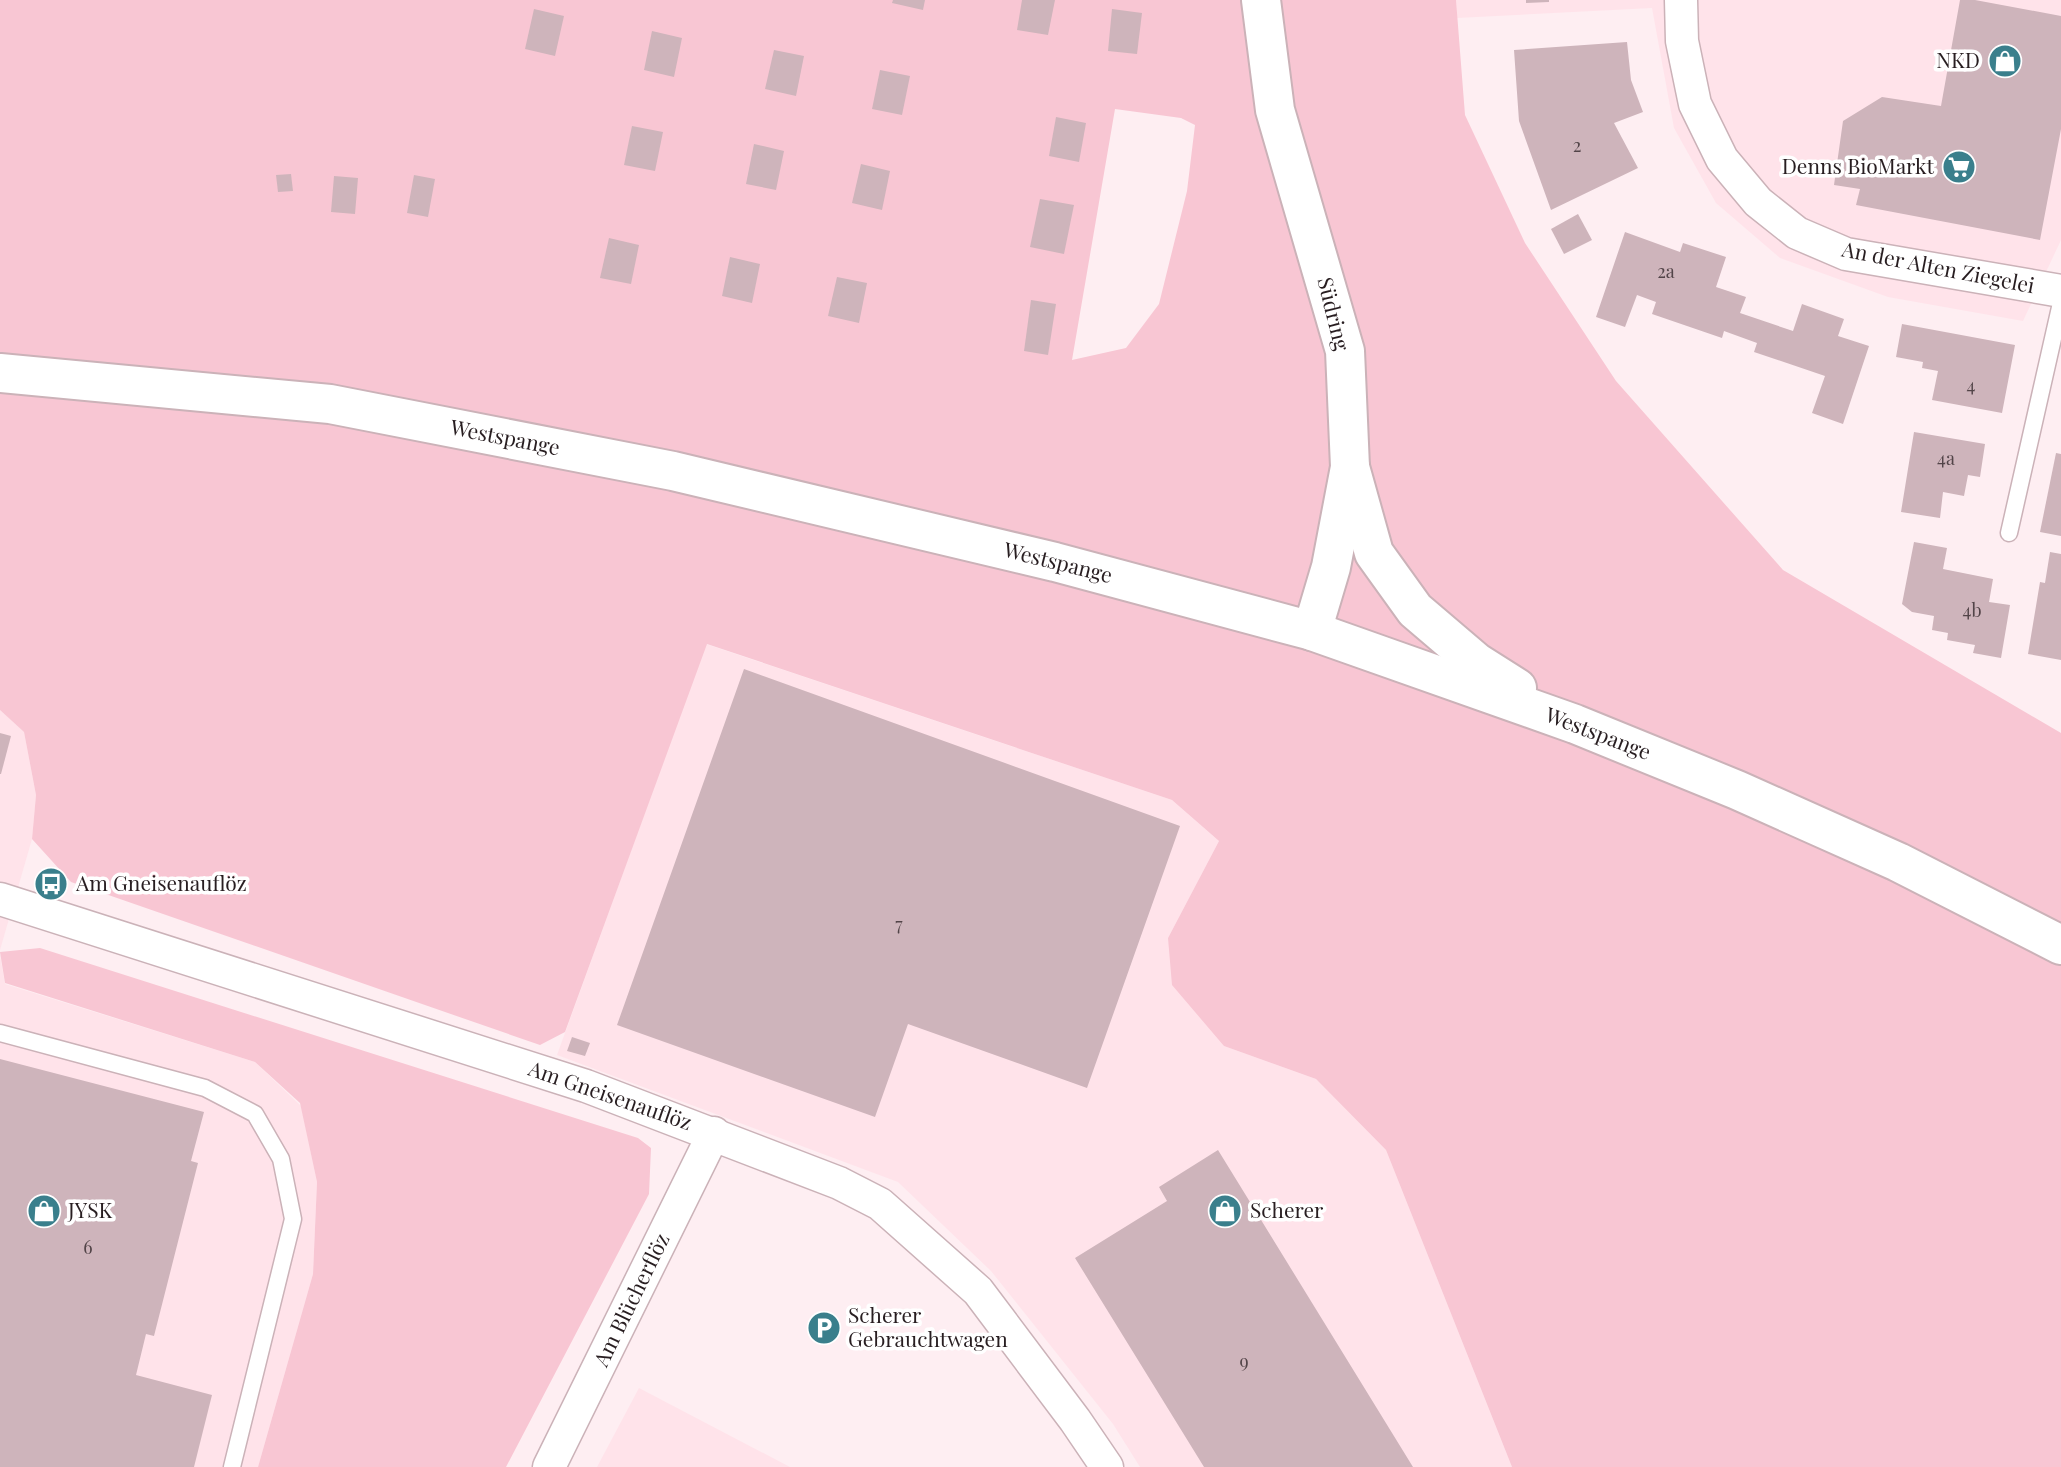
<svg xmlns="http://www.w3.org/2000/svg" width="2061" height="1467" viewBox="0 0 2061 1467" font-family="'Playfair Display',serif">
<rect width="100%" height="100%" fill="#feeef2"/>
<g fill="#ffe3ea">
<polygon points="1456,0 2061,0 2061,240 2023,321 1888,297 1780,258 1716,203 1674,128 1652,8 1457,18"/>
<polygon points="706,644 1172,800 1219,841 1168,938 1224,1046 1316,1079 1386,1150 1512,1467 1140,1467 1113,1424 991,1271 898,1182 557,1055"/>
<polygon points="0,710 24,732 36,795 32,839 0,950"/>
<polygon points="0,954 5,984 255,1062 301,1106 317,1182 313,1274 258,1467 0,1467"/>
<polygon points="639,1388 790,1467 597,1467"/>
</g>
<g fill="#f8c6d3" fill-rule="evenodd">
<path d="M0,0H1456L1465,115L1525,243L1616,381L1783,570L2061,733V1467H1512L1386,1150L1316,1079L1224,1046L1172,985L1168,938L1219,841L1172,800L707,644L565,1032L540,1045L71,882L32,839L36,795L24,732L0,710ZM1115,109L1181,118L1195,125L1187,191L1159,304L1126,348L1072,360Z"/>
<polygon points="40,948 638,1138 651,1148 649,1194 506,1467 258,1467 313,1274 317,1182 300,1103 255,1062 5,983 0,952"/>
</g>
<g fill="#ceb4bb">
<polygon points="893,0 925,0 923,10 892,3"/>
<polygon points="1022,0 1055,0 1048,35 1017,30"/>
<polygon points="1526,0 1549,0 1549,2 1526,3"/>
<polygon points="1960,0 1975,0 2061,16 2061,129 2040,240 1856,205 1860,189 1834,185 1843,121 1882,97 1941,106"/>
<polygon points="534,9 564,16 555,56 525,49"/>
<polygon points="1112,9 1142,13 1137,54 1108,51"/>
<polygon points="652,31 682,38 674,77 644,70"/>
<polygon points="1627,42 1631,80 1643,112 1614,123 1638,168 1551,210 1519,121 1514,50"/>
<polygon points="774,50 804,56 796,96 765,89"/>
<polygon points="880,70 910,76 902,115 872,109"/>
<polygon points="1056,117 1086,123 1079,162 1049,156"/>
<polygon points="632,126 663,132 655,171 624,165"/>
<polygon points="754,144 784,151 776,190 746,184"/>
<polygon points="861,164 890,171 882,210 852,203"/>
<polygon points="291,174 293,191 278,192 276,175"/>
<polygon points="414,175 435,179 428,217 407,213"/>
<polygon points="334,176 358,178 355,214 331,212"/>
<polygon points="1040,199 1074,205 1064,254 1030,247"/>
<polygon points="1578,214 1592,240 1564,254 1551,229"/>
<polygon points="1625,232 1680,252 1683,243 1726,257 1716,287 1746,297 1740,313 1793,331 1802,304 1844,319 1838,336 1869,346 1843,424 1812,413 1825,376 1754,352 1757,343 1724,331 1722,338 1652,314 1656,302 1637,295 1625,327 1596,317"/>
<polygon points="609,238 639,245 631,284 600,278"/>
<polygon points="730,257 760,264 752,303 722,296"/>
<polygon points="837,277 867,283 859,323 828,316"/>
<polygon points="1031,300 1056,304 1048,355 1024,351"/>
<polygon points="1902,324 2015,345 2002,413 1932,400 1938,371 1922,368 1923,362 1896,357"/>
<polygon points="1914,432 1985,444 1980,477 1968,475 1964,496 1943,492 1940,518 1901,512"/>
<polygon points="2056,453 2061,454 2061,536 2040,532"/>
<polygon points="1914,542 1947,548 1943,569 1993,579 1989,602 2010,605 2001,658 1973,653 1975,645 1947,640 1948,633 1932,630 1934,616 1912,612 1902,604"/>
<polygon points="2050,552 2061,554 2061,660 2028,654 2040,582 2045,583"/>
<polygon points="744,669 1180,826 1087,1088 908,1024 875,1117 617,1025"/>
<polygon points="0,733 11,736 1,774 0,774"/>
<polygon points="572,1037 590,1043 585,1056 567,1051"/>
<polygon points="0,1059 204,1112 191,1161 198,1163 154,1336 146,1334 136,1375 212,1395 194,1467 0,1467"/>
<polygon points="1218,1150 1413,1467 1204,1467 1075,1258 1167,1201 1159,1187"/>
</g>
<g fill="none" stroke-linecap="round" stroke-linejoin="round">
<defs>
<g id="service">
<polyline points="2009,533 2061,303"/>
<polyline points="0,1033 205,1088 255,1114 281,1159 293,1219 232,1467"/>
</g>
<g id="minor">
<polyline points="1681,0 1682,41 1695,104 1722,159 1758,202 1797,233 1846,254 2061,291"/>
<polyline points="0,899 586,1086 839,1183 880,1204 978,1291 1075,1420 1107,1467"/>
<polyline points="549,1467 714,1133"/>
</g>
<polyline id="tertiary" points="1261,0 1275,110 1345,351 1350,467 1331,567 1312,631"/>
<g id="secondary">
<polyline points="0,373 330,404 673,471 1055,562 1312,631 1575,724 1737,790 1898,862 2061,945"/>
<polyline points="1350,467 1374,553 1415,610 1476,662 1517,688"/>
</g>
</defs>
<use href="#service" stroke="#cbb2b8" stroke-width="19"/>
<use href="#minor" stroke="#cbb2b8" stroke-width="35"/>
<use href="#tertiary" stroke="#cbb2b8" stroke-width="42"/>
<use href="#secondary" stroke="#cbb2b8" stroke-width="42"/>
<use href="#service" stroke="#fff" stroke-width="16"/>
<use href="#minor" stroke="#fff" stroke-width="32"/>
<use href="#tertiary" stroke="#fff" stroke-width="38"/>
<use href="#secondary" stroke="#fff" stroke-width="38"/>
</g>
<defs>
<symbol id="shop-disc" viewBox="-11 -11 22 22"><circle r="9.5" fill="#3a7f8c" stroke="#fff"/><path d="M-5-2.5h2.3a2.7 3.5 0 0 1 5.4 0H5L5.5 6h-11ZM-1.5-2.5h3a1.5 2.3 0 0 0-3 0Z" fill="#fff"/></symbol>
<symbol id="supermarket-disc" viewBox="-11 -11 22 22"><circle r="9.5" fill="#3a7f8c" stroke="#fff"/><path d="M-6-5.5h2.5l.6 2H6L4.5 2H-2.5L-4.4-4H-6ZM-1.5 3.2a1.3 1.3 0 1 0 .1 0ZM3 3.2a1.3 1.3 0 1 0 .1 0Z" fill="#fff"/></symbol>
<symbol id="bus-disc" viewBox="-11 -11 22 22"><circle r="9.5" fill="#3a7f8c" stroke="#fff"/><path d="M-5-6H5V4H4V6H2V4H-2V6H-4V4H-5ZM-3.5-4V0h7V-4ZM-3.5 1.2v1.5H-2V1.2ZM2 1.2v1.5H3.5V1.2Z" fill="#fff"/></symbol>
<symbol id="parking-disc" viewBox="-11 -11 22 22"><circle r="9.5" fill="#3a7f8c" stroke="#fff"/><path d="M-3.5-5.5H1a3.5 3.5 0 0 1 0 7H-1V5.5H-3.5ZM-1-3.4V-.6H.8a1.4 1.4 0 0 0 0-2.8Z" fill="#fff"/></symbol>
</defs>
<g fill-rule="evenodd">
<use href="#shop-disc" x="1986" y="42" width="38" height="38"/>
<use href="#supermarket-disc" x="1940" y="148" width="38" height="38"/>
<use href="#bus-disc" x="32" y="865" width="38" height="38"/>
<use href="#shop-disc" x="25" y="1192" width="38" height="38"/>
<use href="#shop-disc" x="1206" y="1192" width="38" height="38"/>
<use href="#parking-disc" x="805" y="1309" width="38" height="38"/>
</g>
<g text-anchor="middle" stroke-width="7" stroke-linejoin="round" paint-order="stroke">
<g font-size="18" fill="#524448">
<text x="1577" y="152">2</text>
<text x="1666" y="278">2a</text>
<text x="1971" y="392">4</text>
<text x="1946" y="465">4a</text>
<text x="1972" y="617">4b</text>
<text x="899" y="931">7</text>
<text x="88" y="1254">6</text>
<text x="1244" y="1368">9</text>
</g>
<g font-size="21" fill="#281e21" stroke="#fff" text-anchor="start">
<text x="1980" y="68" text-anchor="end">NKD</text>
<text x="1934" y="174" text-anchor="end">Denns BioMarkt</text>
<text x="76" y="891">Am Gneisenauflöz</text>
<text x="68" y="1218">JYSK</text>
<text x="1250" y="1218">Scherer</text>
<text x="848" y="1323">Scherer<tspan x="848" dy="24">Gebrauchtwagen</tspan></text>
</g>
<g font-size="21" fill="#281e21" stroke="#fff">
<text transform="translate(1938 268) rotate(11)" y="7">An der Alten Ziegelei</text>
<text transform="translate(1333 314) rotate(76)" y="7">Südring</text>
<text transform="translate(505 438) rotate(11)" y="7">Westspange</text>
<text transform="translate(1058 563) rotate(14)" y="7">Westspange</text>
<text transform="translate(1598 734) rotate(21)" y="7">Westspange</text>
<text transform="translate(610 1096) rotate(19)" y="7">Am Gneisenauflöz</text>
<text transform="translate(632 1300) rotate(-64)" y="7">Am Blücherflöz</text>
</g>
</g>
</svg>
